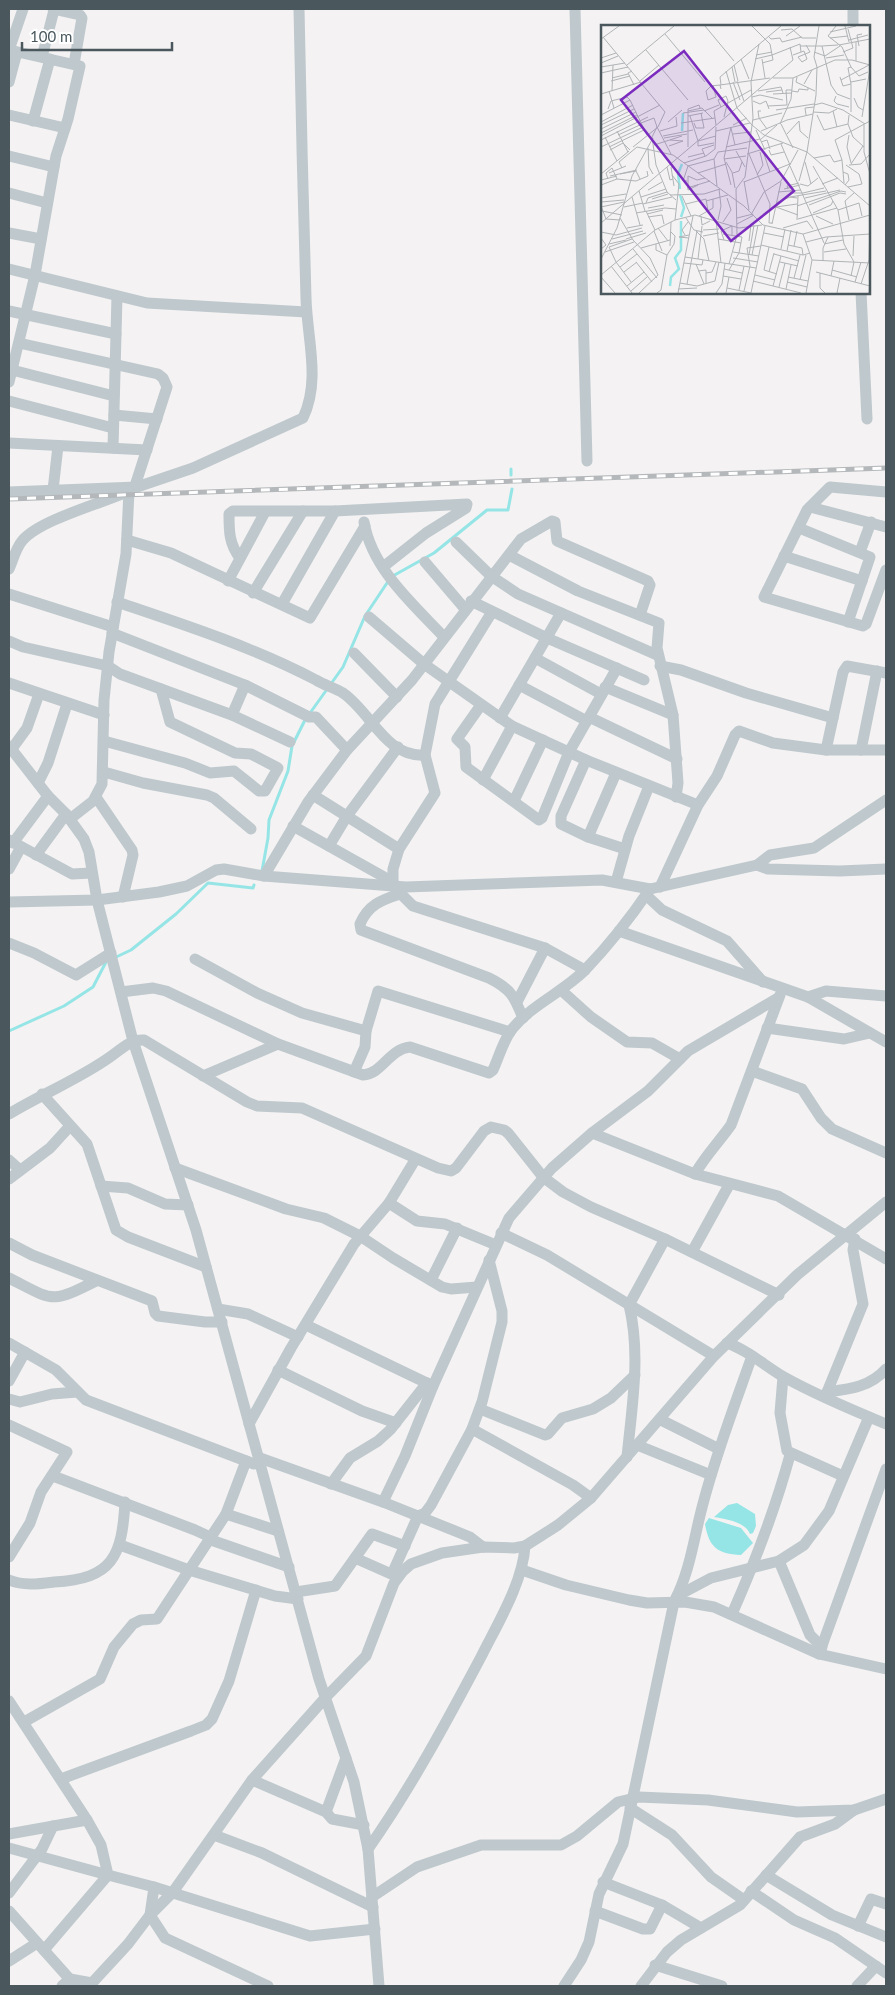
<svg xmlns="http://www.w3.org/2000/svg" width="895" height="1995" viewBox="0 0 895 1995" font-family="Lato,sans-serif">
<rect width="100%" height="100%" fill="#f4f2f2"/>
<g fill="#95e5e6">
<path d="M737,1503L755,1514L756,1526L753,1533L750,1534C746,1522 725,1519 714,1517L728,1505Z"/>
<path d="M709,1518L741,1528L753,1543L741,1555C717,1554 709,1547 705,1524Z"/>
</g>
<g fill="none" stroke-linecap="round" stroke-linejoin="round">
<g stroke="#95e5e6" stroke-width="3">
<polyline points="511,475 511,469"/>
<polyline points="310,713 343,667 365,616 391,577 434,553 487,510 508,510 512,489"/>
<polyline points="262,871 268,838 269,820 288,771 292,746 306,718"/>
<polyline points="114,958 131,950 176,914 208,883 253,888 254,885"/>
<polyline points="9,1031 64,1006 93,987 106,962"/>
</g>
<g stroke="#bec8cd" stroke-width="11">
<polyline points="53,9 80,15 82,18 74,64"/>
<polyline points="575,9 587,461"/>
<polyline points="853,9 853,26"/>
<polyline points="9,50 80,66 68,119 56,156 35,275 9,382"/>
<polyline points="9,50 23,9"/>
<polyline points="42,57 54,10"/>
<polyline points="9,82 17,52"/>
<polyline points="9,115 65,128"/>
<polyline points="33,121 50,59"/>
<polyline points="9,156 54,167"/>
<polyline points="9,193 47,203"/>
<polyline points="9,233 41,239"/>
<polyline points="9,269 147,303 306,312"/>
<polyline points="861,292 867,419"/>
<polyline points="9,311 116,334"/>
<polyline points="12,370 114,396"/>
<polyline points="9,401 113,428"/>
<polyline points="114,415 157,419"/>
<polyline points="9,443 147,450"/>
<polyline points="113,448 117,296"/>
<polyline points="53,490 58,446"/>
<path d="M9,492L137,487L193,468L303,418C321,380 307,339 306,298C303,202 301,105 299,9"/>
<polyline points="886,492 830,487 807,510 764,597 863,626 866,624 886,570"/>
<polyline points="810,507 886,527"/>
<path d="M364,522C372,569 413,604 444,637"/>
<polyline points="799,528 870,557 848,622"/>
<polyline points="127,540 171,553 310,618 365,526"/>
<polyline points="456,542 491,576 518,594 657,655"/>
<polyline points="860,552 871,522"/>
<polyline points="509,555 578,591 659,623 657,648 673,715 678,783 676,797"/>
<polyline points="784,556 862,581"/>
<path d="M240,558C229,544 229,531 229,514L233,511H335L467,504L466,508L426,533L383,567"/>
<polyline points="425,562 465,609"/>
<path d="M9,569C13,560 16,548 22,541C40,519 107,502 134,489L167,387L163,378L158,374L19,343"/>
<polyline points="228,581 265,512"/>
<polyline points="253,593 303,511"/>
<polyline points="9,594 113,627"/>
<polyline points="471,601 547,638 644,680"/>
<path d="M117,602C185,625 253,647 316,680C324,685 335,688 343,693C371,712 386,758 425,755"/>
<polyline points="282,604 335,511"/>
<polyline points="492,612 435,704 425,755 435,793 399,849 393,869 393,886 413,906 545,948 585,970"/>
<polyline points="369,617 424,664 512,726 586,760 698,805"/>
<polyline points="112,633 245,685 309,717 316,717 347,750"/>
<polyline points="9,641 23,647 108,666 120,674 232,715 290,742"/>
<polyline points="354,653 397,697"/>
<polyline points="535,658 601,694"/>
<polyline points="660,666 681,670 746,693 833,718"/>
<polyline points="9,683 104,715"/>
<polyline points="519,685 587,721"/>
<polyline points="605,687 673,715"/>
<polyline points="481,705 457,739 465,747 466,767 539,820 542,818 569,752 617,668"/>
<polyline points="232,715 245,685"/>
<polyline points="589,717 677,759"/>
<polyline points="500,718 561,613"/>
<polyline points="104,741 185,763 210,773 234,771 259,791 265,791 278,768 251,754 235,753 170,722 161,689"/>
<polyline points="9,746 48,796 66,814 84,839 89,852 97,900 133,1041 196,1230 319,1679 354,1782 368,1849 379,1986"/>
<polyline points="11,750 27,728 39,694"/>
<polyline points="826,750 843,672 847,666 886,673"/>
<polyline points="861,750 877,671"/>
<polyline points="586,760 561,816 561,824 588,837 625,849"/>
<polyline points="104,772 143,783 207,795 214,798 251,829"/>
<polyline points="483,780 512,726"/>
<polyline points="38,783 48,763 67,704"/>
<polyline points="313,795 399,849"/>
<polyline points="96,797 132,850 133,855 123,897"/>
<polyline points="514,801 543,740"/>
<polyline points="70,819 93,801 102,784 104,700 109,652 126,554 129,491"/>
<polyline points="293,826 393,882"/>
<polyline points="588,837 616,773"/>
<polyline points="9,840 72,874 91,873"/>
<polyline points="13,843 48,796"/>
<polyline points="329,846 347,816 398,747"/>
<polyline points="36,855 66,814"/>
<polyline points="757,865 770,855 814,848 886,800"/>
<polyline points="9,869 21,847"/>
<polyline points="264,876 308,802 347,750 412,680 521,539 552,521 555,522 557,541 648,581 650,585 640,615"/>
<polyline points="616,882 629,836 649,786"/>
<polyline points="660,887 698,805 717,776 735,735 739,731 773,743 826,750 886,750"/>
<path d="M400,894C381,900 368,905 360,924L361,930L489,978C511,989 514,996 523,1018"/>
<polyline points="646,895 662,910 727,941 763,982"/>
<polyline points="9,902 97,900 159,892 187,886 216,870 224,869 264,876 406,887 602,880 650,889 757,865 768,869 840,871 886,869"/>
<polyline points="619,931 808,997 886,1042"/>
<polyline points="9,943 34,953 76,975 111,953"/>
<polyline points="195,959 257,993 302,1013 366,1031"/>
<polyline points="561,990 591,1017 627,1042 652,1043 680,1059"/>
<path d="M121,992L153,988L166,991L278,1044L363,1075C382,1074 389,1049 410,1047L489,1073L493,1070C499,1057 504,1038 513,1028C533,1004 563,992 585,970C609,945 631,917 650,889"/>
<polyline points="808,997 826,991 886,996"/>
<polyline points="517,1002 545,948"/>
<polyline points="767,1028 844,1039 870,1033"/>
<polyline points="752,1071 802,1089 821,1118 832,1129 886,1153"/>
<polyline points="354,1072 365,1047 366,1031 378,991 510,1032"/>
<polyline points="203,1076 278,1044"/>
<polyline points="42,1094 87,1144 116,1230 128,1237 206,1267"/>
<path d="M9,1114C42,1094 79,1079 110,1057C120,1050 131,1039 144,1040L247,1102L257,1106L302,1108L438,1168L451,1171L456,1168L484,1131L491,1127L504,1130L508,1133L543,1177L563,1192L591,1207L665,1239L779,1295"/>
<polyline points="592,1133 695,1174 778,1196 886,1259"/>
<polyline points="9,1160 20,1170"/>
<polyline points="175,1168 286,1209 324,1218 360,1236 393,1258 442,1287 451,1289 477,1287"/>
<path d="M695,1174C705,1156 719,1142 731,1125L780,995"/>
<polyline points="9,1179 50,1148 70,1126"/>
<polyline points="101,1186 128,1188 165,1204 188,1205"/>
<polyline points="389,1203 417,1221 445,1224 496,1245"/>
<polyline points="501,1233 547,1255 714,1356"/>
<polyline points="9,1243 32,1255 152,1301 155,1313 158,1316 205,1322 222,1322"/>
<polyline points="692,1252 729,1185"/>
<path d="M9,1278C54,1301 50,1304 96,1281"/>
<polyline points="431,1280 457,1228"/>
<polyline points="218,1309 248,1314 298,1337"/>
<polyline points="306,1325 433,1386"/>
<polyline points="9,1343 56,1370 86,1400 254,1464"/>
<path d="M727,1343C748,1350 765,1366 784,1377C816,1395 852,1410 886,1424"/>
<polyline points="278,1370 362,1411 396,1423"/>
<polyline points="783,1377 780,1413 787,1451 843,1476"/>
<polyline points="9,1381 25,1352"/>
<path d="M827,1392C850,1389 870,1387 886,1369"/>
<polyline points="825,1397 863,1304 853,1250 855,1239"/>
<polyline points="9,1399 20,1402 52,1394 77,1392"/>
<polyline points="480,1409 545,1435 548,1434 562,1418 593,1409 611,1398 635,1375"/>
<polyline points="661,1420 719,1449"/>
<polyline points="249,1424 291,1348 354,1244 389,1203 415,1160"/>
<polyline points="9,1425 67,1452 41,1492 30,1523 9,1557"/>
<polyline points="472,1429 573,1485 591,1498"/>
<polyline points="637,1445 711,1475"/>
<path d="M627,1457C632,1406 641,1354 629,1305L665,1239"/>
<polyline points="260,1458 383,1502 470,1537 483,1547"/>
<polyline points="53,1476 195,1530 208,1536 211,1540 289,1567"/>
<polyline points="331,1484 350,1458 378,1441 390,1430 427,1383"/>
<polyline points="383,1502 405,1456 433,1386 509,1218 552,1168 592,1133 648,1091 688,1051 778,998"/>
<polyline points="226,1514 278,1531"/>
<polyline points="120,1545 189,1570 275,1596 298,1599"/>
<polyline points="355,1558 398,1577"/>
<polyline points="779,1561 810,1635 822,1647"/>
<polyline points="522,1570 566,1585 629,1600 647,1603 685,1602 714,1607 819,1654 886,1669"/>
<polyline points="392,1574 418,1516 425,1513 431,1505 472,1429 482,1402 502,1322 502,1311 489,1260"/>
<path d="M9,1580C24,1586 38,1584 54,1582C113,1579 122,1556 125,1502"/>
<polyline points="296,1592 335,1586 372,1534 405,1546"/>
<polyline points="677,1596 711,1578 779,1561 804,1545 829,1511 869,1417"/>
<path d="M732,1614C755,1562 775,1510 790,1455"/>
<polyline points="819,1654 886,1469"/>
<polyline points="9,1701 87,1820 101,1845 108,1875 154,1887 150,1915 165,1938 268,1986"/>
<polyline points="24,1722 100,1679 114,1647 133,1624 141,1620 157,1619 226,1514 246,1461"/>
<polyline points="61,1779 191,1731 206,1725 212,1719 229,1681 256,1590"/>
<polyline points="252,1780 326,1812 332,1819 364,1825"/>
<polyline points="630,1808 672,1835 711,1877 744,1900"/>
<polyline points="326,1812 346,1758"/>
<polyline points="9,1834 87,1820"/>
<polyline points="214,1835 262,1853 373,1907"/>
<polyline points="9,1848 108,1875 44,1950"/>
<path d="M368,1849C411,1788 447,1721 482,1655C498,1623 523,1582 525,1546"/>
<polyline points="766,1875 832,1915 886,1937"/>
<polyline points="603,1882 662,1905 701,1928"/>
<polyline points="154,1887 310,1936 375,1929"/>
<polyline points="751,1891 794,1920 835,1938 886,1973"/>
<polyline points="9,1893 42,1849 53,1826"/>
<polyline points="372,1897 417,1867 481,1845 561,1845 577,1836 618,1802 639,1797 708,1800 797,1812 854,1810 886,1799"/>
<polyline points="9,1911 75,1985"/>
<polyline points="595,1911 643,1929 650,1929 662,1905"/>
<polyline points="858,1926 871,1899 886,1904"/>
<polyline points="9,1961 37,1943"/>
<polyline points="655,1965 722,1986"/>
<polyline points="62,1986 70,1979 92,1983 128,1944 150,1915 173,1892 252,1780 326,1697 366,1656 394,1583 403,1571 411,1564 442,1553 483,1547 514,1548 525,1546 558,1525 591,1498 714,1356 797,1275 886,1202"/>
<path d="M564,1986L581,1960L589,1942L599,1894L623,1844L674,1602C691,1570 694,1535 704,1500C717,1451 735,1404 752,1356"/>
<polyline points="641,1986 667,1952 681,1940 740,1905 800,1837 835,1824 854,1810"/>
<polyline points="857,1986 876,1966"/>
</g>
<defs>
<polyline id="rail" points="9,499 886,468"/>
</defs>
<use href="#rail" stroke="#b4b8bb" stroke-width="5"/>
<use href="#rail" stroke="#fff" stroke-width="3" stroke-dasharray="9" stroke-linecap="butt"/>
</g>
<g transform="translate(601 25)">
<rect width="269" height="269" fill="#f4f2f2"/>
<path fill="none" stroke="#95e5e6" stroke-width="2.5" d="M81,106L82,88M79,164L77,149L81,139M79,170L83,183L80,192M69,261L70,252L78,244L74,233L80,225V196"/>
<path fill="none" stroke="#b0b4b7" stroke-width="1" d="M104,1L133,36M151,1L169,19L172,35L161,38M218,1L213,32L216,42L215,70L206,127L269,181M235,1L227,11L241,22L250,42L247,43L250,59M244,1L248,17M180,5L191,4L201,13H215M229,7L255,1M64,9L104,57M167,11L170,14L179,13L181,17L201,12M185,11L199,1M2,12L64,87L57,102L32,122M229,13L247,11M0,14L18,1M248,15L267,10M238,20L269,14M199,21H221L230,60L236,69L249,74M221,21L237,20M258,21L256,10L261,9M45,25L87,75M213,27L224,31L239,21M242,27L252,23L247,4M155,30L171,27M171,30L199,19L200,27M192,30L203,26L206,34L201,37L197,32M197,32L209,27L205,20M0,33L15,28M225,33L243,30M140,34L148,54M154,34L171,30M161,34L164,53M255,36V17M0,38L17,31M26,40L73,1M133,40L137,56M0,42L24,38M131,42L134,57M250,42L258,51L267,47M31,46L27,48L33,60M125,46L136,83L151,100L163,110L206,127M0,48L27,42M196,52L195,57L214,66M239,52L242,61L250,59V87M11,53L27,49M172,53H192L234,35H251L269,40M240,55L268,40M10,56L29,51M39,56L58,40M136,56L143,76M132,57L139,75M250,57L265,54M203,59L211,45M119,60L169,53M120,60L119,52L180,1M8,66L13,83M11,66L12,40M105,66L107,75L115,72L112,60M105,66L110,61L119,60L120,64M157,66L180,62L182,68M191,66L197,67L198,64L207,65V63M165,67L181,65M0,69L40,57M172,69L191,68M235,71L233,76L236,79L248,82M151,72L159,70L182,75M253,73L257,82L262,85M152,76L159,79L165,76L168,84M213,80L221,78L242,85L264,99M167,81L186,80L185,65H191M120,82L117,75L125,71L127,76M7,84L10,76L26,72L29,75M175,85L213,79M87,86L101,83L112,94M103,86L118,80M160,86H157L158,93L166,104M232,86L236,102M212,87L228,88L236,84M82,88L103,85M0,90L29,75L46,110M205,90L204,83L213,82M216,90L223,105L247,99M248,90L247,99L252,112L263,122M87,91L102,88M89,91L97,116L115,111M123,92L127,76M261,92L269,44M152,95L181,88M198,96L199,106L207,113M0,97L32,80M67,97L81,85M40,98L53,93L56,102L51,112L55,140L66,167L75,175M80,98L114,93M93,98L95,103H103L100,88M179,99L190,74L192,53M180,99L192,123M0,100L33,84M115,100L113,86L150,65M132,100L146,93M263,100V127L269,149M56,102L70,129M130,103L134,120M0,104L35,87M155,105L164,125M16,106L27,127M59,106L76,101L75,92M115,106L149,98M160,106L186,95L212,89M0,108L36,90M132,109L150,107M186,109L198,96M17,110L41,99M248,110L246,122L250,138M0,111L59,80M62,111L92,105M4,112L16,136M63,113L86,109M0,115L47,92M159,115L176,100M97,116V121L113,118M160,117L166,115L169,124M180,119L189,140M53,120L81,111M68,121L82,116L69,115M0,122L42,102M8,122L43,105M87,122V84L98,80L99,83M125,122L159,114M47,123L48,142L52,149M9,125L22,118L29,125M168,125L170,130L183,127M135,126L144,142M162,126L169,147M146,129L182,118M148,129L169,179L168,198H171M104,131L101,124L113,120M87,132L103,128M213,133L229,130L233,137L241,135M123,134L145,131M125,137L131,147L134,163M204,137L210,159M83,138L105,131L114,124L115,102M250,139L262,121M245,140L258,149L261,159L247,162M248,140L260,139L269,129M189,141L223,218M212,141L237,185L243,219L253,237L250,251M66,142L69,155L72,154M70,142L73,161M21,143L18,137L36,122L72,130L143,181L162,200L202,209L211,235L269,238M242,147L247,149L248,155L244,160M8,148L25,141M97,148L125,139M132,148L138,146L141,137M0,149L28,126M19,149L35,146L39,154M71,150L78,159L74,195M156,150L162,140L159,127M9,151L36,145M87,151V165L97,160M87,151L96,155L104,153M7,154L5,148L11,143L16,154M0,155L16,151M86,156H82L87,141L113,134M143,156L148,185M198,156L206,127M143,157L189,139M243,158L241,135L234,115L269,96M199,159L207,161L217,153M221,159L237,153M0,160L16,154L35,156L47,151L46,146M130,160L123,133L130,102M116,161L113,134L117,127L146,123M86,163L109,156M183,164L199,160M187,164L186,161L198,158M47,165L61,157M190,165V168H202L223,163M38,166L44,186M177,167L200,165M69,170L103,169L119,164M81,171L90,191M31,172L39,200M40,172L65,164M189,172L225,166M0,173L25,169M204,173L239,165M51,174L67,169M105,176L127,170M0,177L23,175M45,178L47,173L66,167M175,178L189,172L196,173M42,179L71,172M85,179L105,174L107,186M208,180L239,168L245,169M0,181L5,194L19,195M196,181L240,166L245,167M0,182L23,177M23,182L42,178M175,182L197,190M175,182L196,179M47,183L63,180M237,185L258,178L261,191M1,186L21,190M45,186L54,205M35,188L64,183L75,184M151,188L163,167L180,156L197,125M212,188L230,180L232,176M46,189L62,185M98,191L112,183V174M100,191L101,200L109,196M215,191L232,199M47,192L61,190L63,199M19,193L32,215L49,233L57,250L38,268M85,193L93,205L102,207M136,193L152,189M197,194L236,183M115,195L120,238M117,195L120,181L118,164M196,195L197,171M248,195L244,176L253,168M122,197L130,185L126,173M0,198L192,35L189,22M136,199L153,190M171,199L180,157M26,203L42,200M57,203L67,216M182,203L206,196L212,204M102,205L118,204M53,206L61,226M95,206L103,214L108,236M0,207L15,210L41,203M163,208L183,212M122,209L141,212L138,228L128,245M202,209L269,190M84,210L81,205L87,197M88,210L78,212L88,213M102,211L118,208M0,213L5,220L0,224M11,214L42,206M25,214L45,208M117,214L140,218M123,215L120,206L131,201V210M148,216L150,200M205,217L225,212L269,209M8,219L25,215M55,219V225L66,230M223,219L242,215M160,220L202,230L209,228M187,220L201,223L202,230M69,221L70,197M193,221L196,206M8,222L15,237L30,257M8,222L31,214M168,222L163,245L176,249M40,223L69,215M32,224L56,253M180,224L184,204M186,226L190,205M4,227L33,217M132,227L158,231M223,227L245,224M173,229L198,236M148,230L153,200M151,230L157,200M252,231L253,211M84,232L92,191M132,233L157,237M0,234L16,203L31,151L52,113M97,234L101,201M222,236V223L227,212M35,237L51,257M179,237L197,241M83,238L101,240L102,235M95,239L103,259M128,239L136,210L135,164L144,152L152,93L150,57L158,19M10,241L31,268M19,242L36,229M123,244L141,248M231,245L256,252M97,246L105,245V258M23,247L36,237M168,247L173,228M215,247L269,261M105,248L111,247L115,237M219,248V263L224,268M0,250L54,205L74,195L94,190L138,203L161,200M154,250L174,255M122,251L140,254M230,251L233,236M0,252L14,268M187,252L207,256M193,253L199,230M199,255L205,230M152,256L200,268M186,257L206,262M254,257L260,237M79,258L96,261L114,256L118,237M86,259L96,206M260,259L268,235L269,200M26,261L43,247M172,261L180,231M178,262L184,238M126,263L150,268M77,264L96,263M185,264L190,240M138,265L143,241M30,266L46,252M143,266L149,241L146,223L160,221M56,268L60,265L66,230L73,219L74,211L70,207M77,268L84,232L155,243M115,268L121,259L124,238M125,268L128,252M150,268L164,201M205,268L211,235M236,268L239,253M268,268L269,250"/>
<path fill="#7b2cbf" fill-opacity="0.15" stroke="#7b2cbf" stroke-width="2.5" d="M83,26L193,166L130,216L20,75Z"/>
<rect width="269" height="269" fill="none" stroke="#4a585e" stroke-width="2.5"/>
</g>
<rect width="895" height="1995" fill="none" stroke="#4a585e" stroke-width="20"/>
<path d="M22 42v8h150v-8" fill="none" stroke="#4a585e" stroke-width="2.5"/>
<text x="30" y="42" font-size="15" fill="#4a585e" stroke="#ffffff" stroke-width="4" paint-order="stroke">100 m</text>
</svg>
